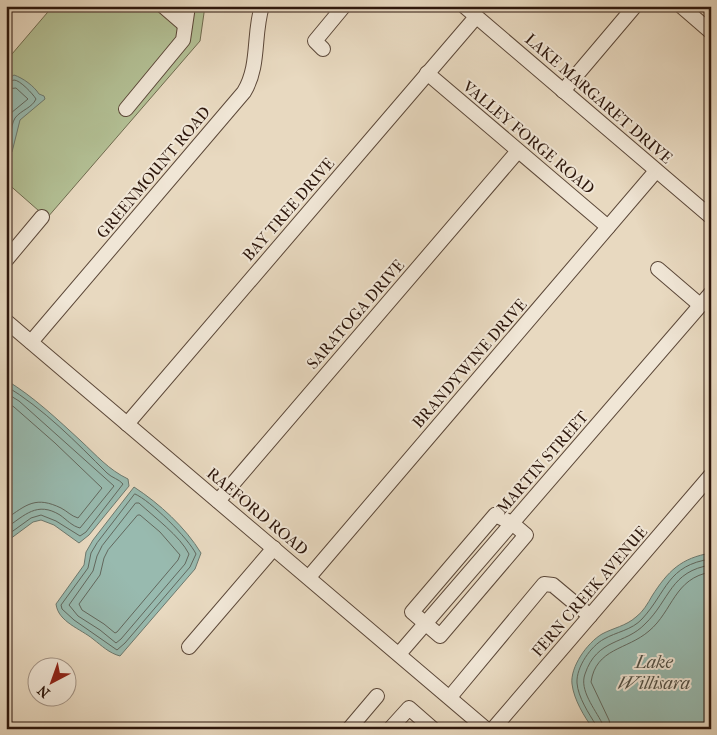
<svg xmlns="http://www.w3.org/2000/svg" width="717" height="735" viewBox="0 0 717 735" font-family="'IM FELL French Canon',serif">
<rect width="100%" height="100%" fill="#e8d9c0"/>
<filter id="stains"><feTurbulence type="fractalNoise" baseFrequency=".004" numOctaves="4"/><feColorMatrix values="0 0 0 0 .2 0 0 0 0 .09 0 0 0 0 .02 0 0 0 .5 -.17"/></filter>
<radialGradient id="worn" r=".72"><stop offset=".6" stop-color="#630" stop-opacity="0"/><stop offset="1" stop-color="#630" stop-opacity=".3"/></radialGradient>
<polygon fill="#b3c095" stroke="#706c50" points="53,6 205,6 200,41 47,218 6,182 6,61"/>
<g fill="#98baaf" stroke="#6d796e">
<path d="M14,75C23,78 34,86 39,94L44,96L45,99L20,120L12,152L6,156V80Z"/>
<path d="M6,380C34,397 57,419 81,441C96,455 109,470 128,479L129,486L89,535L79,543L54,525L41,520L33,522L6,542Z"/>
<path d="M134,487C160,504 185,527 201,553L195,569L120,656C109,653 102,646 93,639C81,629 58,622 56,604L84,565L86,552L93,540Z"/>
<path d="M711,553V729H593C584,716 574,700 572,684C570,667 587,643 602,634C613,628 626,626 636,617C643,612 648,603 652,596C668,571 681,558 711,553Z"/>
</g>
<g fill="none" stroke-linecap="round" stroke-linejoin="round">
<g stroke="#62685e" stroke-width="1">
<path d="M6,83C9,82 11,81 14,80C20,80 33,94 36,99C32,108 21,110 15,118C9,128 13,141 6,150"/>
<polyline points="6,89 16,88 28,99 11,113 6,125"/>
<path d="M6,386C43,408 77,443 107,473C112,478 119,479 123,484L86,532L80,536L56,521L41,515L31,518L6,536"/>
<path d="M6,393L19,401L114,486L80,528C72,526 67,520 60,515C37,501 25,515 6,528"/>
<path d="M6,402L14,407L55,443L102,488L78,518C71,516 67,511 61,508C36,496 27,504 6,519"/>
<path d="M135,494C150,500 189,539 196,554L190,567L125,643L117,650L74,620L62,609L61,605L88,568L91,553L97,543Z"/>
<path d="M136,503H139C154,517 180,536 189,554L185,564L121,639L116,643L100,630L78,616L69,605L93,571L97,556L102,546Z"/>
<polygon points="138,515 140,515 160,532 180,555 178,560 117,632 115,633 104,624 82,610 79,604 100,575 104,558 108,550"/>
<path d="M597,729L596,725C589,714 578,697 577,683C576,667 591,646 604,639C616,632 632,630 642,619C667,592 667,565 711,559"/>
<path d="M603,729L602,723C595,709 579,690 585,674C597,638 625,645 645,624C670,600 670,571 711,565"/>
<path d="M611,729L609,720L591,682C596,648 627,650 649,631C673,611 674,578 711,572"/>
</g>
<defs>
<g id="minor">
<polyline points="163,6 185,25"/>
<polyline points="464,6 711,217"/>
<polyline points="681,6 711,32"/>
<polyline points="323,49 315,41 344,6"/>
<polyline points="427,73 608,227"/>
<polyline points="563,91 635,6"/>
<polyline points="126,109 183,40 188,6"/>
<polyline points="6,260 42,217"/>
<polyline points="658,269 700,305"/>
<polyline points="6,321 486,729"/>
<path d="M31,342L244,92C260,66 253,34 262,6"/>
<polyline points="127,424 476,17"/>
<polyline points="218,501 518,151"/>
<polygon points="495,515 512,523 526,535 440,636 412,612"/>
<polyline points="309,577 656,171"/>
<polyline points="189,647 274,548"/>
<polyline points="399,654 711,293"/>
<polyline points="450,697 544,584 553,585 590,616"/>
<polyline points="349,729 377,696"/>
<polyline points="390,729 409,708 433,729"/>
<polyline points="493,729 711,475"/>
</g>
</defs>
<use href="#minor" stroke="#5c4839" stroke-width="16"/>
<use href="#minor" stroke="#f0e6d6" stroke-width="14"/>
</g>
<g text-anchor="middle" stroke-width="4" stroke-linejoin="round" paint-order="stroke">
<g font-size="16" fill="#2d170c" stroke="#f0e6d6">
<text transform="translate(599 98) rotate(41)" y="6">LAKE MARGARET DRIVE</text>
<text transform="translate(529 137) rotate(40)" y="6">VALLEY FORGE ROAD</text>
<text transform="translate(153 172) rotate(-50)" y="6">GREENMOUNT ROAD</text>
<text transform="translate(288 209) rotate(-49)" y="6">BAY TREE DRIVE</text>
<text transform="translate(355 314) rotate(-49)" y="6">SARATOGA DRIVE</text>
<text transform="translate(469 363) rotate(-49)" y="6">BRANDYWINE DRIVE</text>
<text transform="translate(542 462) rotate(-49)" y="6">MARTIN STREET</text>
<text transform="translate(258 511) rotate(40)" y="6">RAEFORD ROAD</text>
<text transform="translate(589 591) rotate(-49)" y="6">FERN CREEK AVENUE</text>
</g>
<g font-size="18" font-style="italic" fill="#525045" stroke="#f0e6d6">
<text x="654" y="668">Lake<tspan x="654" dy="21">Willisara</tspan></text>
</g>
</g>
<rect width="717" height="735" fill="none" stroke="#e8d9c0" stroke-width="25"/>
<rect x="8" y="8" width="702" height="720" fill="none" stroke="#2d170c" stroke-width="2.5"/>
<rect x="12" y="12" width="692" height="710" fill="none" stroke="#2d170c"/>
<g transform="translate(52 682) rotate(221)"><circle r="24" fill="#f0e6d6" stroke="#a29385"/>
<path d="M0-4L9 19L0 12L-9 19Z" fill="#8f2418"/>
<text y="-8" font-size="14" font-weight="bold" text-anchor="middle" fill="#2d170c">N</text>
</g>
<rect width="100%" height="100%" filter="url(#stains)"/>
<rect width="100%" height="100%" fill="url(#worn)"/>
</svg>
